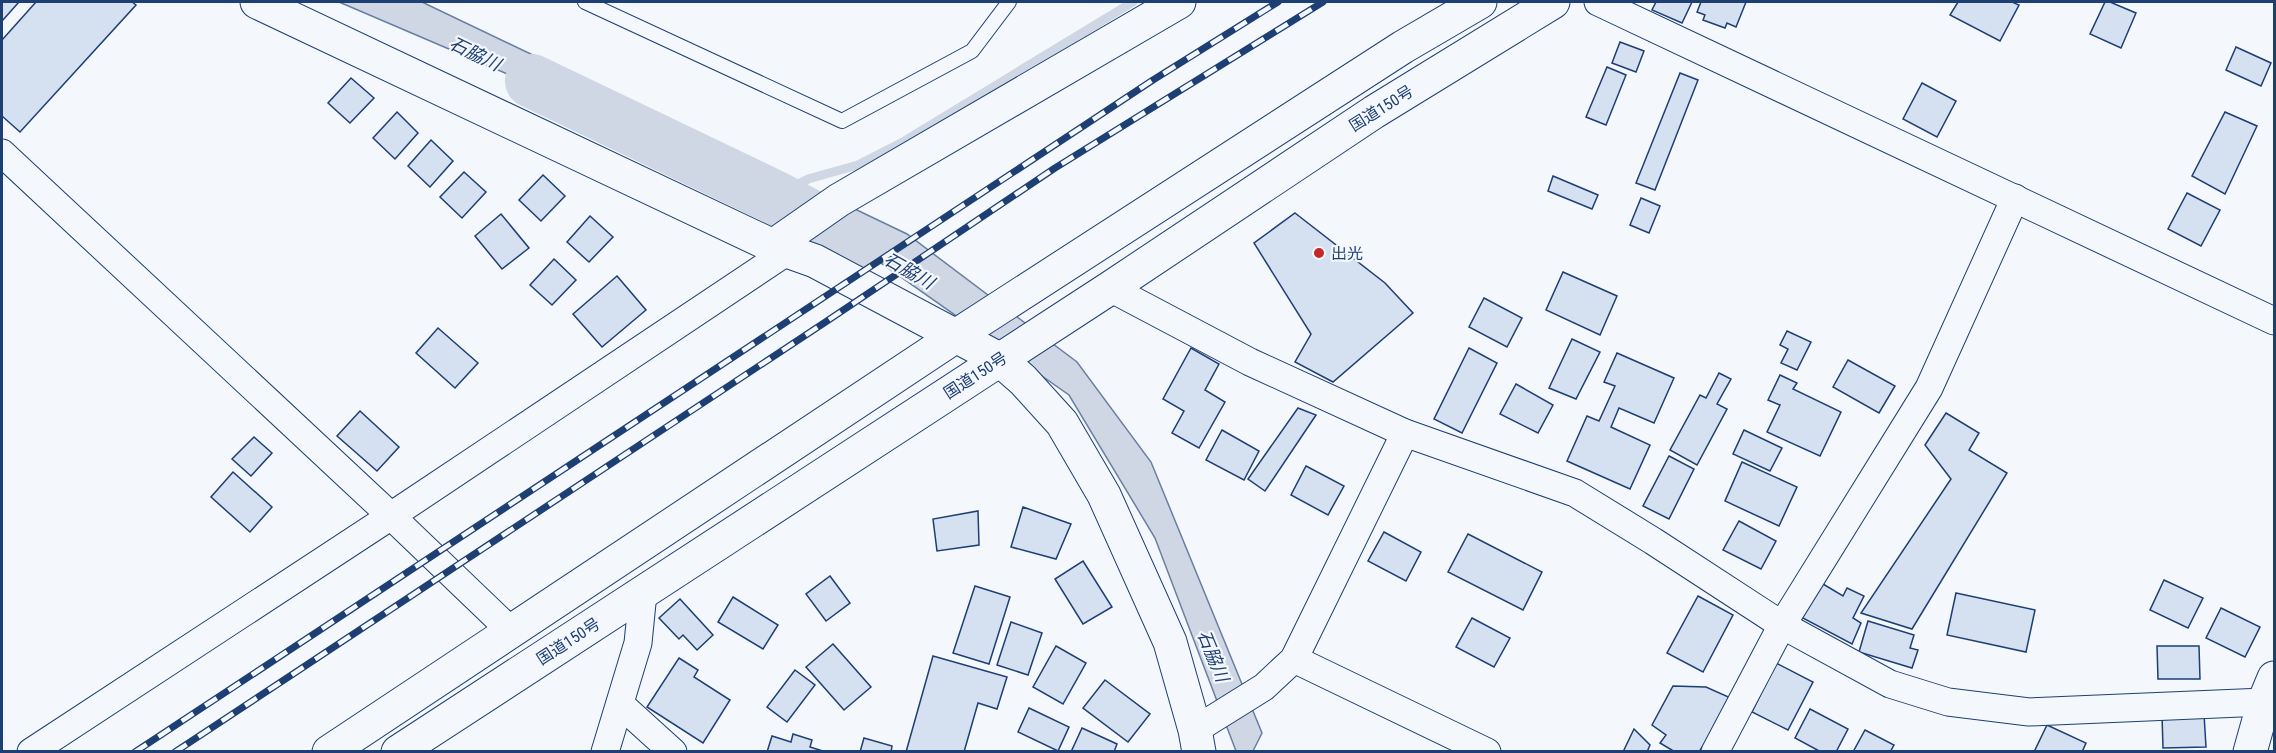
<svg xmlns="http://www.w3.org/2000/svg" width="2276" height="753" viewBox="0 0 2276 753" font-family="'Roboto Condensed','Noto Sans JP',sans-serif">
<rect width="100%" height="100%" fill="#f4f7fb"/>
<polygon fill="#cfd7e4" stroke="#687fa3" stroke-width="1.5" points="339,2 422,2 907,234 1077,362 1151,462 1262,733 1253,751 1236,751 1155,538 1069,395 774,188"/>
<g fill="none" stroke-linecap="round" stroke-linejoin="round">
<polyline stroke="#cfd7e4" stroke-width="9" points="774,197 808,179 858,165 901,143 1133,2"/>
<polyline stroke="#cfd7e4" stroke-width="54" points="532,81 774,197 861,244"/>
</g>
<g fill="#d5e0f0" stroke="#1d3f73" stroke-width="1.5">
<polygon points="2,2 19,2 2,21"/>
<polygon points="36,2 132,2 136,5 20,132 2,116 2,40"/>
<polygon points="1656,2 1692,2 1682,23 1652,10"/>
<polygon points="1701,2 1746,2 1736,27 1727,23 1725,28 1703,20 1705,15 1697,12"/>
<polygon points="1958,2 2012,2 2019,5 2000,41 1950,15"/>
<polygon points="2105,2 2110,2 2136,13 2121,48 2090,34"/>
<polygon points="1620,42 1644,51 1636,72 1612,63"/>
<polygon points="2236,47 2271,63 2261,86 2226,70"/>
<polygon points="1607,67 1626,75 1606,125 1586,117"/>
<polygon points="1680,73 1698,80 1655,190 1636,183"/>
<polygon points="351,78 374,98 350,123 328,103"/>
<polygon points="1922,83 1956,101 1937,137 1903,119"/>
<polygon points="397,112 418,133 395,159 373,138"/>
<polygon points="2225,112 2257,126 2225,194 2192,176"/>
<polygon points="431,140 453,161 430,187 408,166"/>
<polygon points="464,172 486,192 462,218 440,197"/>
<polygon points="543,175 565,196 541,221 519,200"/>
<polygon points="1553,176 1598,195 1592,209 1548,191"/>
<polygon points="2187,193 2220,210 2201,246 2168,229"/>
<polygon points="1641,198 1660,206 1649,233 1630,225"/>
<polygon points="1295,213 1385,283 1413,313 1333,382 1295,362 1311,334 1254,243"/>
<polygon points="501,214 529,248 502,269 475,236"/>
<polygon points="590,216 613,237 589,262 567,242"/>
<polygon points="554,259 576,280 552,305 530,285"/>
<polygon points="1563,272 1617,296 1600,335 1546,310"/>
<polygon points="617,276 646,310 602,347 573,314"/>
<polygon points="1484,298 1522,318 1507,347 1469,327"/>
<polygon points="438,328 478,363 455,388 416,353"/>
<polygon points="1787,331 1811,342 1797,370 1781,363 1788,349 1780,345"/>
<polygon points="1572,339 1600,352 1576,399 1549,388"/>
<polygon points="1191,348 1219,364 1205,390 1225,402 1199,448 1172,433 1184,411 1163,399"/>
<polygon points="1469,348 1497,363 1462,433 1434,419"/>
<polygon points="1617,353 1674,378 1654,423 1619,408 1611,427 1650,445 1630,489 1567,461 1587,416 1599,421 1615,386 1604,382"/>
<polygon points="1848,360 1895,386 1879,413 1833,387"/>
<polygon points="1719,373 1731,379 1717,404 1727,409 1697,465 1670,450 1700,395 1706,398"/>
<polygon points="1780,375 1797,383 1793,389 1841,412 1820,456 1767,432 1780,405 1768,400"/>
<polygon points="1516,384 1553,405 1538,433 1500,414"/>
<polygon points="1298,408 1316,415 1265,491 1248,479"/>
<polygon points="360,411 399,447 377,471 337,436"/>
<polygon points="1946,413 1979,433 1969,450 2007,473 1912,629 1861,613 1951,479 1925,445"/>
<polygon points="1222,430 1259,451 1244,480 1206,460"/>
<polygon points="1744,430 1782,448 1770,471 1733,454"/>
<polygon points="254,437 272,453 251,476 232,459"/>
<polygon points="1669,456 1694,469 1669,519 1643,506"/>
<polygon points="1742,462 1797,487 1779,526 1725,501"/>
<polygon points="1306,466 1344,486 1328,515 1291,495"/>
<polygon points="233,472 272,507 250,532 211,497"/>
<polygon points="1023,507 1071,524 1056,559 1011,547"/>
<polygon points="978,511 979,545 937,551 933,519"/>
<polygon points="1739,521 1776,541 1761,569 1723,550"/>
<polygon points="1384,532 1421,552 1406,581 1368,561"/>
<polygon points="1468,534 1542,572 1523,610 1448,572"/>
<polygon points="1083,561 1112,607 1083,624 1055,579"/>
<polygon points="830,576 850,603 826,621 806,594"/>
<polygon points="2164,580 2203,598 2188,628 2150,610"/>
<polygon points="1818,581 1843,596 1847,588 1864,596 1853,618 1861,623 1852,644 1799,616"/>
<polygon points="975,586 1010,597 989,664 953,653"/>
<polygon points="1956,593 2035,610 2026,652 1947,635"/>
<polygon points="1698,596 1733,615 1703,672 1667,653"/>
<polygon points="733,597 778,625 763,649 718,622"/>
<polygon points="680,599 713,635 697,650 683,635 679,639 659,618"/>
<polygon points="2221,608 2260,627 2245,657 2206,638"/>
<polygon points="1472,618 1510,638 1494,667 1456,647"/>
<polygon points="1868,621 1914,635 1910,648 1918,650 1912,668 1859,652"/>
<polygon points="1011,622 1042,633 1028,675 997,665"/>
<polygon points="833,644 871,687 844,710 806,667"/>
<polygon points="1056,646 1086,663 1063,704 1033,687"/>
<polygon points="2157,646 2199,646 2200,679 2158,679"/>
<polygon points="933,656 1007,677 997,709 978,703 964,752 906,752"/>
<polygon points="679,658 698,670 694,677 730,700 703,743 647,707"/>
<polygon points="1776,663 1813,682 1788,730 1752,712"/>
<polygon points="795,670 815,685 787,722 767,707"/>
<polygon points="1105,680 1150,714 1128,742 1083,708"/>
<polygon points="1673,686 1706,687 1733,699 1699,752 1675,752 1660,743 1666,735 1652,725"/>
<polygon points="1029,708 1069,727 1058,751 1018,732"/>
<polygon points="1810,709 1848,729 1836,752 1821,752 1795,738"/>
<polygon points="2204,714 2206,747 2163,748 2162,715"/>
<polygon points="2047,725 2086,743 2082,752 2034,752"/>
<polygon points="1082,728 1117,744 1114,752 1071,752"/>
<polygon points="1634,729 1650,745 1647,752 1623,752"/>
<polygon points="1865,730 1894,745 1890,752 1853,752"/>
<polygon points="793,734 812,740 810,747 826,752 767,752 772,736 791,742"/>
<polygon points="864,738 892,746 891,752 860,752"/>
</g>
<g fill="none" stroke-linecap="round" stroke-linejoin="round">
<defs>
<polyline id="service" points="585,2 842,121 972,51 1009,2"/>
<g id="minor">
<polyline points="1598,2 2274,321"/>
<polyline points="2,153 391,516 511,631"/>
<polyline points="1110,288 1250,362 1405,433 1575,493 1653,541 1782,625 1890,684 1948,702 2029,712 2264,702 2274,698"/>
<polyline points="1294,659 1487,752"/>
<polyline points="620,704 673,752"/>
<polyline points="1195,730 1264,687 1294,659 1405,433"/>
<polyline points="31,752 391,516 788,251"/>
<polyline points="605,752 638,643 643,593"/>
<polyline points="1715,752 1782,625 1929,388 2015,198"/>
</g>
<g id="tertiary">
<polyline points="257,2 773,246 815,261 999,359 1023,380 1062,423 1104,495 1170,642 1195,730 1199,752"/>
<polyline points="773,246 839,200 1179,2"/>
<polyline points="2250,752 2264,702 2274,678"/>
</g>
<g id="trunk">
<polyline points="329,752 965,330 1403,47 1480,2"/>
<polyline points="398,752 1110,288 1374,112 1553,2"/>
</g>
</defs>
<use href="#service" stroke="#1d3f73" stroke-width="16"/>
<use href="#minor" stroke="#1d3f73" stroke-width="29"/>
<use href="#tertiary" stroke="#1d3f73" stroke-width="35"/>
<use href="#trunk" stroke="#1d3f73" stroke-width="35"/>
<use href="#service" stroke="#f4f7fb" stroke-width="14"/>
<use href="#minor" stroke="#f4f7fb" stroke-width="27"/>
<use href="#tertiary" stroke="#f4f7fb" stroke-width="33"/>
<use href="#trunk" stroke="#f4f7fb" stroke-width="33"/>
<defs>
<g id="rail">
<polyline points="135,752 1153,80 1278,2"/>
<polyline points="175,752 827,321 1055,168 1323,2"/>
</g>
</defs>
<use href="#rail" stroke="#1d3f73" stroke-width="7"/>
<use href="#rail" stroke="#f4f7fb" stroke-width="4.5" stroke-dasharray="14" stroke-linecap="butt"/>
</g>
<circle fill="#c62828" stroke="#f4f7fb" stroke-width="2" cx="1319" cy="253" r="6"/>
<g text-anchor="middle" stroke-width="4.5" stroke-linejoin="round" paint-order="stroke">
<g font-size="16" fill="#1d3f73" stroke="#f4f7fb">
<text transform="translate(1381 108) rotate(-32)" y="6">国道150号</text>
<text transform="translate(975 375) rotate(-33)" y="6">国道150号</text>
<text transform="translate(568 641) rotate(-33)" y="6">国道150号</text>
</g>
<g font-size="16" fill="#1d3f73" stroke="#f4f7fb" text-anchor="start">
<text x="1331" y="259">出光</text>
</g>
<g font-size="18" font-style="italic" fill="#1d3f73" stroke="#f4f7fb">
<text transform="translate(475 54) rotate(26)" y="6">石脇川</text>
<text transform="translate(909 271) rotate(30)" y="6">石脇川</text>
<text transform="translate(1213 656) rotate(68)" y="6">石脇川</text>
</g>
</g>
<rect width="2276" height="753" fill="none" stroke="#1d3f73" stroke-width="6"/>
</svg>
